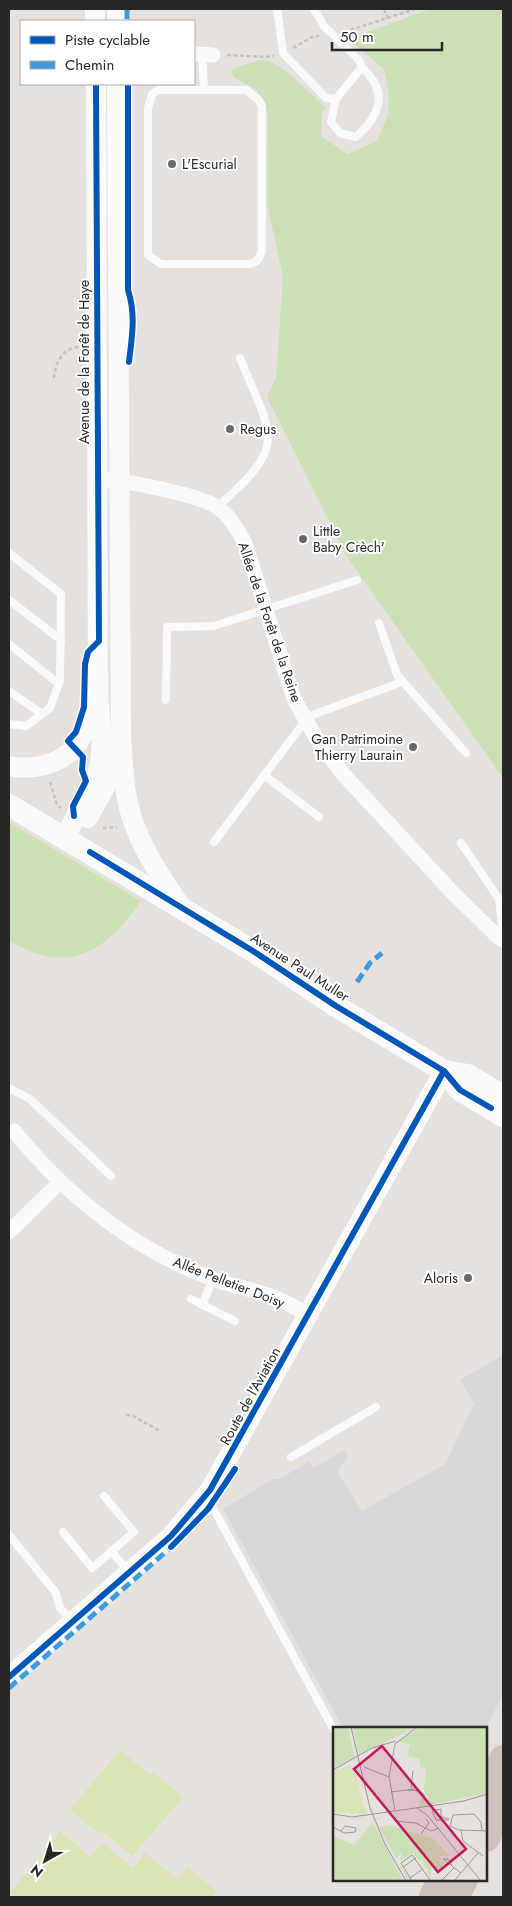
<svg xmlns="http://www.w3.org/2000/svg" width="512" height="1906" viewBox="0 0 512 1906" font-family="Jost,sans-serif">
<rect width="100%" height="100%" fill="#e6e1dd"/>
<polygon fill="#d9d6d9" points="503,1355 503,1693 486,1729 343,1728 223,1509 273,1479 279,1479 309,1462 313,1468 345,1450 348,1456 337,1472 362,1511 445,1464 474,1404 460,1380"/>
<g fill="#cce0b6">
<path d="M431,9H503V778L345,554L267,397L276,378L283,277L267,203L268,113L257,90L233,77L232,70C243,66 257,58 269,61C283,65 315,98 326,108L322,111L321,136L347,154L377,141L388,115L389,94L384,69L348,39Z"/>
<path d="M9,822L141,901C106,952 67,977 9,940Z"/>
</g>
<g fill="#d8e4b4">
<polygon points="120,1750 150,1775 153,1772 183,1797 132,1856 103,1831 100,1834 70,1810"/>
<polygon points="60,1831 90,1857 102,1843 133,1868 145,1853 177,1879 187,1867 217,1891 212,1897 18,1897 11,1892"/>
</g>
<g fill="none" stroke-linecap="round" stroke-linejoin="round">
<g stroke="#c2c2c2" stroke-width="2.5" stroke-dasharray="4 2.5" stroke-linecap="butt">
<polyline points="384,9 388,19"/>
<polyline points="344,32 415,9"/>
<polyline points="293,48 312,37 319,36"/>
<polyline points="227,55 266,57 274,56"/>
<path d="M54,378C55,362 64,347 80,347"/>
<polyline points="50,782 57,805 61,808"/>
<polyline points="103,828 117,827"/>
<polyline points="126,1415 133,1416 160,1431"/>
</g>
<g stroke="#fbfafa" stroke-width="8">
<polyline points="277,9 283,53 326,98 336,99 362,67 359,60 324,26 314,9"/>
<polyline points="202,54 204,90"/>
<polygon points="158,90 246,90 258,99 262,106 262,252 257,261 250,264 161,264 148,255 148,108 152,94"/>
<path d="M336,99L331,122L340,133L356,137C370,125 385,105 376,86C374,79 366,72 362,67"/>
<path d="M217,507C289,444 273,439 240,358"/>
<polyline points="9,553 61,594 60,680 50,708 26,726 9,724"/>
<polyline points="9,600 61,640"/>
<polyline points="379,623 397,675 466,753"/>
<polyline points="9,644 59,684"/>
<polyline points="9,691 42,714"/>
<polyline points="166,700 167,627 214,626 357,580"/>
<polyline points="304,718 402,682"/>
<polyline points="264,775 319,817"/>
<polyline points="214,842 305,721"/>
<polyline points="461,843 499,899 503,932"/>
<polyline points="9,1088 30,1099 111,1176"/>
<polyline points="191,1299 235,1321"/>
<polyline points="202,1305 213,1279"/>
<polyline points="291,1457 376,1407"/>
<polyline points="207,1497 334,1730"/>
<polyline points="63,1532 92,1568 134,1532 104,1496"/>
<polyline points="9,1535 56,1593 60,1608 72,1621"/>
<polyline points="111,1551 129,1572"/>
</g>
<g stroke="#fbfafa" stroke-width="15">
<polyline points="194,54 213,55"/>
<path d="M97,479C123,480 197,494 217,507C231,516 237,530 245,543L294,699L319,743L343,774L452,892L497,936L503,940"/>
<path d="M14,1131C67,1196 133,1249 213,1279C234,1287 258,1290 278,1299C289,1303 299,1310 309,1315"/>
<polyline points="9,1232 60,1182"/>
</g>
<g stroke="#fbfafa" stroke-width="20">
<polyline points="95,9 95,21"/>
<polyline points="117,9 117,21"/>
<path d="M117,84L121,732C122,752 123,773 126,794C133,837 158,873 182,908"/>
<path d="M9,766C30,771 59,765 74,748C85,735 89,717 95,701"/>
<polyline points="88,818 110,778 116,751"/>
<path d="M66,838C74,815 88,796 97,774C106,750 99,718 98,692L96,84"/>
<polyline points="9,1677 171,1536 210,1490 444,1071"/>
</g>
<g stroke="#fbfafa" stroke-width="22">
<polyline points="9,805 253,951 336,1006 444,1071 460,1090 503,1116"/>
<polyline points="444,1071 468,1075 503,1096"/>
</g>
<g stroke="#cec1bb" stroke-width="28">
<polyline points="486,1794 503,1759"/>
<polyline points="486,1838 503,1803"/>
<polyline points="433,1897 442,1880"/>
<polyline points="455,1897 464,1880"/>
</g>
<g stroke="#3d9ce0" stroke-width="5" stroke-dasharray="10 5" stroke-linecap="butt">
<polyline points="127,9 127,21"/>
<polyline points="357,982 370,963 382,953"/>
<polyline points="9,1688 175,1544"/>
</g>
<defs>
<g id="cycleway">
<path d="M128,84V290C136,315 132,336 129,362"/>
<polyline points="74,816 73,806 86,781 82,770 83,757 68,741 76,732 84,707 85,664 88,652 99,641 96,84"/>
<polyline points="90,852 253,951 336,1006 444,1071 460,1090 491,1108"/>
<polyline points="171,1547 208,1509 235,1469"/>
<polyline points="9,1677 171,1536 210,1490 444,1071"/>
</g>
</defs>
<use href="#cycleway" stroke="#fff" stroke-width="9"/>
<use href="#cycleway" stroke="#0057b8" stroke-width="6"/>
</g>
<g fill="#6a6867" stroke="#fff" stroke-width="2">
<circle cx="172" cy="164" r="5"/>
<circle cx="230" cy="429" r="5"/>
<circle cx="303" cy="539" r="5"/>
<circle cx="413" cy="747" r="5"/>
<circle cx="468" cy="1278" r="5"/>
</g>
<g text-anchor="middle" stroke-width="4" stroke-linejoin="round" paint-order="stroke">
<g font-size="14" fill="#272727" stroke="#fff" text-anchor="start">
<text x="182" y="169">L'Escurial</text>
<text x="240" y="434">Regus</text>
<text x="313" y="536">Little<tspan x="313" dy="16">Baby Crèch'</tspan></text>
<text x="403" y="744" text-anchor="end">Gan Patrimoine<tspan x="403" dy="16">Thierry Laurain</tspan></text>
<text x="458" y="1283" text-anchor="end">Aloris</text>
</g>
<g font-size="14" fill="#272727" stroke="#fff">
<text transform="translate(84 362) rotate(-90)" y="5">Avenue de la Forêt de Haye</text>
<text transform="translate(270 622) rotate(71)" y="5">Allée de la Forêt de la Reine</text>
<text transform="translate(300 967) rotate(33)" y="5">Avenue Paul Muller</text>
<text transform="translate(229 1282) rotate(21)" y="5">Allée Pelletier Doisy</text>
<text transform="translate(250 1396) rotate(-61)" y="5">Route de l'Aviation</text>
</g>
</g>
<g transform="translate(333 1727)">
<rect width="154" height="154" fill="#e6e1dd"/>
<path d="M0,0H15L22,31L0,41ZM20,0H82L26,28ZM87,0H154V66L86,80L87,73L95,70L91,64L93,42L87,40L86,32L74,29L77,17L64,15ZM40,95L70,154H0V109L21,118ZM58,98L101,112L117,129H107L108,134L112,135L106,145L98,140V152L89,133L86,134L80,126L67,134L69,124L63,132L78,154H75L46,100Z" fill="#cce0b6"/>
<path d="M16,39L22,45L33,87L0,85V45Z" fill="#d8e4b4"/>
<path fill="none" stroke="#9a9794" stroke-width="1" d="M18,0L37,81L52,117L73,154M31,40L56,50M0,43L39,21L63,14M78,61L80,44M75,63L87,64L92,69M58,65L82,62M84,81L94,88L148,154M62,84L56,49L62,17L84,0M0,87L19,90L55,85L131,74L154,67M141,87L120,88L117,99L126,103L154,104M141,87L148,95L149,104M116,93H103L99,84L108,82V90L116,92M62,94L83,96L98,104L106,101M0,100L11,106L22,105L23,101L12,99L8,104M128,104L130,114L150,129M88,107L96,96L93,92M119,138L115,132H110L128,146M70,140L83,131M77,151L90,142M79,154L68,136L79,128L98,154M108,154L121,141M121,154L145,126"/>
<path fill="#c2185b" fill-opacity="0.15" stroke="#c2185b" stroke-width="2.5" d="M49,19L133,122L105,145L21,42Z"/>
<rect width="154" height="154" fill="none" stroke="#272727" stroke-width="2.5"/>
</g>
<rect width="512" height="1906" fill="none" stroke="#272727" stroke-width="20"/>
<rect x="20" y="20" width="175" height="65" fill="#ffffff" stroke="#a9a9a9"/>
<rect x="30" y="36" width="25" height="8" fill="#0057b8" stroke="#a9a9a9"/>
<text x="65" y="45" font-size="15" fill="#272727">Piste cyclable</text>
<rect x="30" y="61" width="25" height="8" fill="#3d9ce0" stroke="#a9a9a9"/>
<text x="65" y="70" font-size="15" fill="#272727">Chemin</text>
<g transform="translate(45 1861) rotate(219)" stroke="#ffffff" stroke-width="4" paint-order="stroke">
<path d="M0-4L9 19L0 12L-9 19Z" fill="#272727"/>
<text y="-8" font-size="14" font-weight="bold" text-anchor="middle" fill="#272727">N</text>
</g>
<path d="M332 42v8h110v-8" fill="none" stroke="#272727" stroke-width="2.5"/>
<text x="340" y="42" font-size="15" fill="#272727" stroke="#ffffff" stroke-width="4" paint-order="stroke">50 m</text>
</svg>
